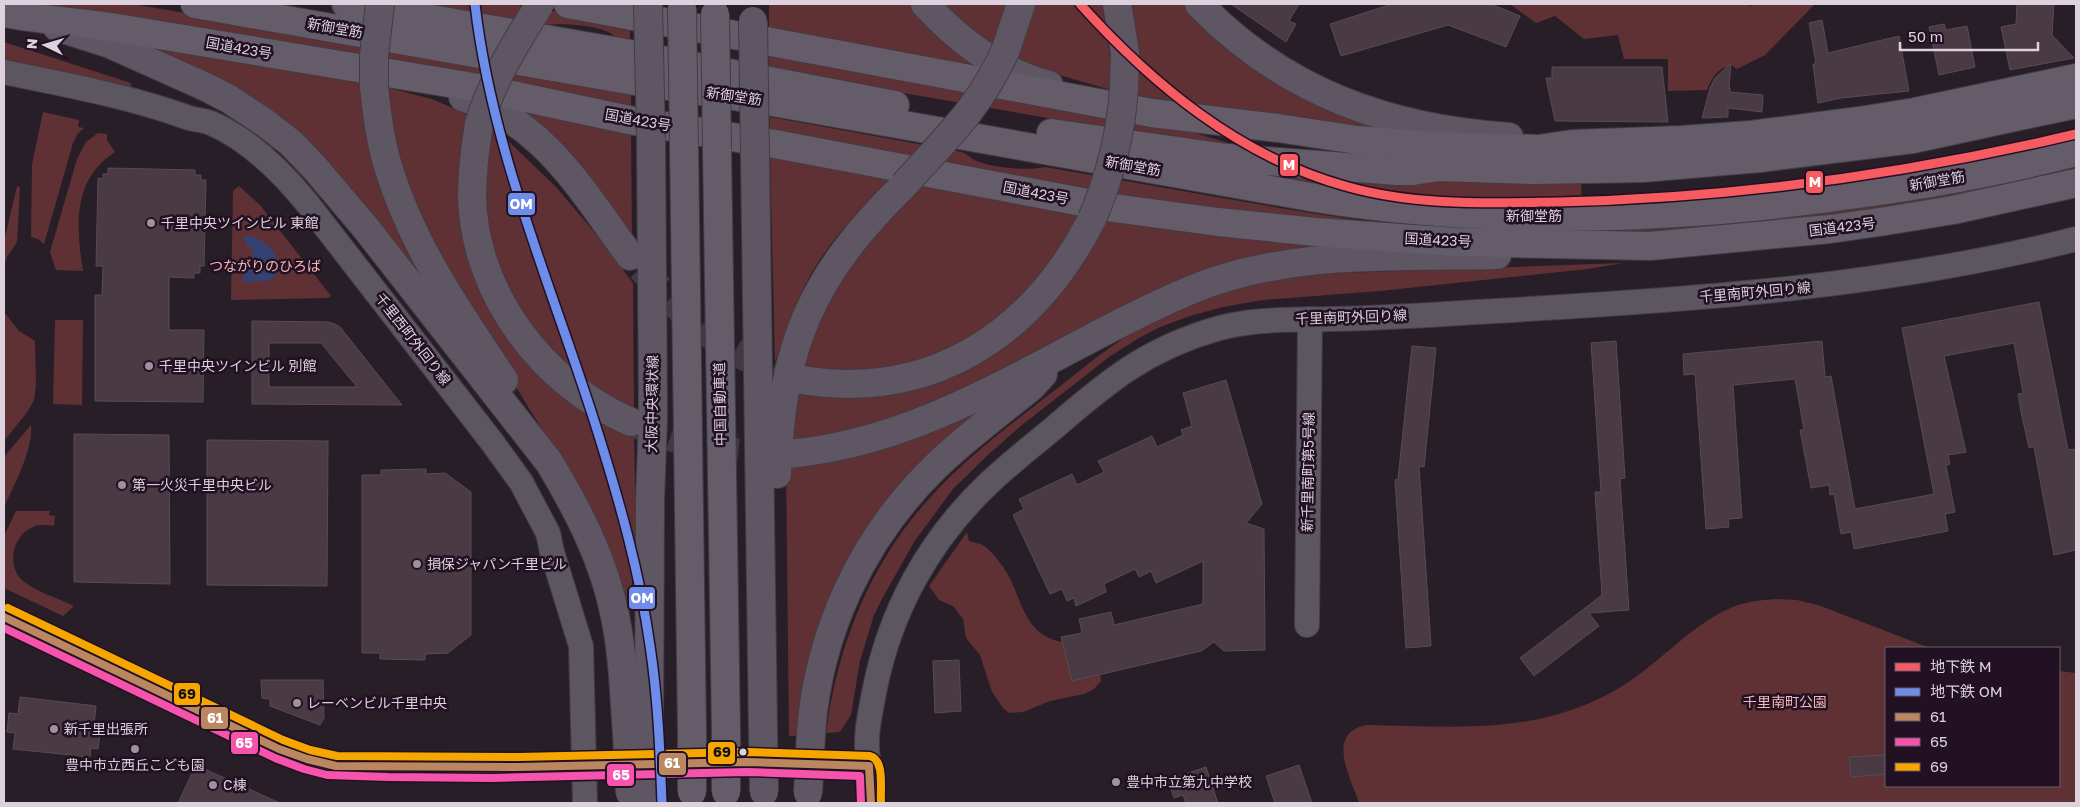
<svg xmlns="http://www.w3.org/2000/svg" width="2080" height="807" viewBox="0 0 2080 807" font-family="'Golos Text','Noto Sans JP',sans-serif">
<rect width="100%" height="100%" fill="#281e28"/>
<g fill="#5f3134">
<polygon points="38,4 133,4 631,91 631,110"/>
<path d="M403,4H512L630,24V44C617,42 617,35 606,31C590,25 557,22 540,26Z"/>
<polygon points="769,4 911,4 924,19 975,65 975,68 769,31"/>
<polygon points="942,4 1006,4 993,49"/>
<polygon points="1031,4 1102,4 1112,69 1111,90 1042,70 1014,59"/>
<polygon points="1128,4 1188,4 1391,130 1287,119 1134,95"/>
<path d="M1510,4H1747L1751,6L1754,4H1815L1765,55L1737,69L1731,65C1717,69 1712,77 1707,90L1668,91V59H1624L1618,35L1584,39L1555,16L1536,23Z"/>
<polygon points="114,38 363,82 421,278 350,189"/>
<polygon points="4,42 131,83 132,89 4,63"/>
<polygon points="769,50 1077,106 1191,132 1232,144 1077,123 769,70"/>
<polygon points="385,87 432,99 471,116 470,256 608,424 634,436 636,529 630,613 596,518 510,377 424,226 398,157"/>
<polygon points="521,110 631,131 632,241"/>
<polygon points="43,112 79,120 78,127 84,128 78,133 73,143 44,244 38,239 31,237 32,164"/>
<path d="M770,117L962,152C968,154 972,160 979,162C997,168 1027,171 1045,167C1116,179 1186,192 1257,204C1324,215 1391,227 1459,230C1667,240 1874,213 2076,168V174C1934,206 1790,229 1644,236C1516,242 1387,235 1260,220C1172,210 1086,192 999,176C923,162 847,149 770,136Z"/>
<path d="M491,129L496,130L504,137L556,187L596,234L633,283L634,409C562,376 505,310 489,232C482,198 487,163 491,129Z"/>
<path d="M98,133L107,134V140L115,152C72,180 76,226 83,271L56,270L50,252L77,159L86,142Z"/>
<polygon points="1102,148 1581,181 1582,210 1447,208"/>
<path d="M770,156L893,178C866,204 837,232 817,264C798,294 787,329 775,362Z"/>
<path d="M921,183L1081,211C1031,302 959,371 848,370C831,370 815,368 798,365L837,279Z"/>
<polygon points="17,186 20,187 17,242 7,257 4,267 4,241"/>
<polygon points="239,186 260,205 331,296 328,298 231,300 233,191"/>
<polygon points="1104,216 1216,235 1311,246 1311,248 1029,358 921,408 850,432 787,440 793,389 938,381"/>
<path d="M1624,263L1588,269L1380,291L1263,300L1223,307L1190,316L1160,327L1139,338L1109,357L1022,425L990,453L953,489L914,542L882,599L874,615L860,661L851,715L840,732L826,733C837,647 869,566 927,501C962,461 1005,429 1046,397C1080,371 1113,342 1150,322C1201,295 1256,281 1312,274Z"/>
<polygon points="4,312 19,331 35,341 36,385 34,400 28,411 4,441"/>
<polygon points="55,320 83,320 82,405 53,404"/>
<polygon points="997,402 885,514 805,736 789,736 786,466 826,462"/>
<path d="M31,425C34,447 14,486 4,507V457Z"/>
<path d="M16,511H50L49,515L55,516L54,526C46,525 38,524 31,528C12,537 7,566 22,580C34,591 60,599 74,606L63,616L4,588V536Z"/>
<path d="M967,532L969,541C975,543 981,543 987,548C994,554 1006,570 1010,578C1023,606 1027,636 1063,642L1072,679L1076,680L1100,674L1101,681L1094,689L1084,694L1050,701L1023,712L1009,713L1003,708L992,692L980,655L966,638L963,619L953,606L939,600L929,586Z"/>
<path d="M1776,599L1797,600L1818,605L1930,648H1886V786H2059V671L2076,673V803H1359C1351,778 1325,734 1366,725C1454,726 1533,736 1614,691C1658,667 1691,622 1738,605C1751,601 1763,600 1776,599Z"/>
</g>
<path fill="#344173" d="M244,235C262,237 281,252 279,272L269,281L243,282L244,264H253L252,246L246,247Z"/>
<g fill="#4a3a44" stroke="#564c52" fill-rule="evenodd">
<polygon points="1231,4 1299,4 1289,21 1296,24 1286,42"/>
<polygon points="1392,4 1491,4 1520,16 1506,47 1448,25 1341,56 1330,24"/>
<polygon points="2017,4 2054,4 2052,35 2074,58 2010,70 2001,27 2016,24"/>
<polygon points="1822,20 1828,53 1899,36 1909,91 1841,98 1818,103 1813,64 1816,64 1809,23"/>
<polygon points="1944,24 1946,30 1967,26 1975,67 1939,75 1929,27"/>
<polygon points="1731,63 1729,88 1730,88 1730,92 1763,95 1762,112 1728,108 1728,117 1702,118 1710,88 1715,78"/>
<polygon points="1552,67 1662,67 1668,122 1555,121 1546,78 1552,78"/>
<polygon points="108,168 195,170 195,175 201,175 201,180 206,180 204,266 200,266 200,273 194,273 194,278 169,277 169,330 204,330 203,402 95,401 95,295 102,295 103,266 96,266 98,178 103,179 103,174 108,174"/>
<polygon points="2039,302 2068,450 2075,449 2076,458 2076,550 2054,555 2034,447 2029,448 2021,412 2018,394 2023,393 2014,343 1944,356 1966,452 1948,455 1950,464 1946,465 1955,512 1945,514 1948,531 1854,549 1851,532 1841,534 1834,494 1830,495 1829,485 1811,488 1800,430 1804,430 1795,379 1733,385 1742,518 1728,519 1729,527 1706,529 1695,374 1684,375 1683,354 1822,341 1825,377 1831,376 1855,509 1934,494 1902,328"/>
<path d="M252,321L328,322L335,324L340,327L402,405L252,404ZM269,343H321L357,387H269Z"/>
<polygon points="1616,341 1625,478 1620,479 1629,610 1589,613 1599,626 1534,676 1520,658 1602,595 1595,492 1601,492 1591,343"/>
<polygon points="1412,346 1436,348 1424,467 1419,466 1431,646 1406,648 1395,480 1398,479"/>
<polygon points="1226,380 1262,504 1246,523 1264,529 1265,650 1224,651 1214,642 1201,651 1072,681 1061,637 1082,633 1079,619 1111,612 1114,625 1203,604 1203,561 1156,583 1151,571 1139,577 1135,569 1104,584 1106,592 1076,606 1074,598 1067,601 1062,589 1050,594 1013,515 1024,509 1019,499 1072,474 1077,485 1104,472 1098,461 1152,436 1157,447 1183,435 1181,430 1192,426 1183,393"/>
<polygon points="74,434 169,435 170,584 74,582"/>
<polygon points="207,440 328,441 327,586 207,585"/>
<polygon points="426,469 426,474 445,473 471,492 471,635 448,653 425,654 425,660 380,659 380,653 362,653 362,475 381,475 381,470"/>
<polygon points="959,660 961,711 935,713 933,661"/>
<polygon points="261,680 323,680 324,718 320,725 270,706 270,699 262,698"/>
<polygon points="20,697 96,706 94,725 101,726 98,749 91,748 90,757 13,749 15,733 7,732 9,713 18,714"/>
<polygon points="1886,755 1886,774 1851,777 1849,757"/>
<polygon points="1299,765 1312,803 1275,803 1266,776"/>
<polygon points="198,766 280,803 178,803 194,769 196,770"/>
<polygon points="1206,767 1218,803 1186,803 1183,795 1174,798 1168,780"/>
</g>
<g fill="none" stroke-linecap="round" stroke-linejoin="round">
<g stroke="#433943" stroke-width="28" stroke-dasharray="28 14" stroke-linecap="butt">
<path d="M641,268C689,322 726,355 796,379"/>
<path d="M631,422C685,445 724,455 783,454"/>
</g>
<defs>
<g id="minor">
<path d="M4,72C66,85 129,96 189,118C196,120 204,120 211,123C248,139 281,171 307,203L492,442L521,482L548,533L552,552L581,646L585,803"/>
<path d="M4,617L279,749C298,757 316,763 336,766C405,768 474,768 544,767C652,764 761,759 869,766L871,803"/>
<polyline points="1307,625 1310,319"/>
<path d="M869,766C864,741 869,718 874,693C889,613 928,541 988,484C1009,464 1032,446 1055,427C1108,381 1147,349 1216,329C1254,318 1294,320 1333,319C1387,318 1440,314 1494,311C1690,300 1886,287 2076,239"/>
</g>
<g id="major">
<path d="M925,4C959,41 999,72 1049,85"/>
<polyline points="1117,4 1125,53 1124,88"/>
<path d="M1199,4C1284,92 1389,129 1509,137"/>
<path d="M57,27L110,44L206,87L229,99L264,122L291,143L315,168L365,227L549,462C578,510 604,560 615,616C623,655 624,694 627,734"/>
<polyline points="1006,49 1021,4"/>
<path d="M374,87C377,114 380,140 388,166C411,244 459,313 504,380"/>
<path d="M463,97C543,121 583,192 630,256"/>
<path d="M479,124C475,148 472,172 472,197C475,295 543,384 631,422"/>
<polyline points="755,157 763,731"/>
<path d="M796,379C929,403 1032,336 1092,219"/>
<path d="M787,454C936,442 1057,346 1191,290C1285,250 1396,257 1497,255"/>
<path d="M777,474C781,345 812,275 904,185"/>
<polyline points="649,733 650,500 653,417 651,139"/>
<path d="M811,733C818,632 863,537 935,467C965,438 999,413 1031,387L1043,374"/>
</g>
<g id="highway">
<path d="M195,4L628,80L773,102L1316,198C1498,227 1683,220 1865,193C1936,183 2007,170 2076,152"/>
<polyline points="346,4 625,53 895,105"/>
<polyline points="568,4 1152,113 1278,128 1357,140 1432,146 1538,149 1572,144 1681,140 1751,135 1859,121 1915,112 2076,78"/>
<path d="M4,13C41,20 79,22 117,28L479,88L629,120L775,144L1114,208L1218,222L1316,232L1455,242L1650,246L1830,229L1886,221L1953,210L2076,183"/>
<polyline points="1051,133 1227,158 1397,171 1413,171 1438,167 1533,170 1643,168 1760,158 1913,139 2076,104"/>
<polyline points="684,145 692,732"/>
<polyline points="717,150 726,732"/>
</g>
</defs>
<use href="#minor" stroke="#443b44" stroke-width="26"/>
<use href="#major" stroke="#443b44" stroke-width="30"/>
<use href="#highway" stroke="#443b44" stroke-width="30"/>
<use href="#minor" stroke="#5b5660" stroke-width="24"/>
<use href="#major" stroke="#5e5763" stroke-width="28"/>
<use href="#highway" stroke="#645d69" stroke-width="28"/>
<defs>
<g id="major-bridge">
<polyline points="648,4 651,139"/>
<polyline points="753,21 755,157"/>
<polyline points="374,87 374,56 380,4"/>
<path d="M479,124C492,80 516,43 540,4"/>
<path d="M904,185C945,139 980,108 1006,49"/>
<path d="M1092,219C1110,177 1121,134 1124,88"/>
<polyline points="763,731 764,792"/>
<polyline points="649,733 650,793"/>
<polyline points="627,734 630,793"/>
<polyline points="808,793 811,733"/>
</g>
<g id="highway-bridge">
<polyline points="682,8 684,145"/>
<polyline points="715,14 717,150"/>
<polyline points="726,732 726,792"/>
<polyline points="692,792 692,732"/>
</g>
</defs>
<use href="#major-bridge" stroke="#443b44" stroke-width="30" stroke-linecap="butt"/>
<use href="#highway-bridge" stroke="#443b44" stroke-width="30" stroke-linecap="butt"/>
<use href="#major-bridge" stroke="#5e5763" stroke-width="28"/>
<use href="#highway-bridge" stroke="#645d69" stroke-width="28"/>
<defs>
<polyline id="bus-1" points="4,617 279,749 307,759 336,766 518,767 747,762 869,766 871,803"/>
<polyline id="bus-2" points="4,628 275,758 304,769 327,775 388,777 492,778 747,772 860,776 861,803"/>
<path id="bus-3" d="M8,608L283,740L310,750L337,756L518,757L747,752L870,756C885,760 880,789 881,802"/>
</defs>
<use href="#bus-1" stroke="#211122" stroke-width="11"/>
<use href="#bus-2" stroke="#211122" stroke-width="11"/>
<use href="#bus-3" stroke="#211122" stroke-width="11"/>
<use href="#bus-1" stroke="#bb8660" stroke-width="8"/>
<use href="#bus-2" stroke="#f653ac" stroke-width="8"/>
<use href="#bus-3" stroke="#f7a600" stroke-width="8"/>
<defs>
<path id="metro-1" d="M1080,4C1153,85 1239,156 1345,186C1414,206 1487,203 1558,202C1736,198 1903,175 2076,134"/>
<path id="metro-2" d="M475,4C492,153 554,291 598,433C620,503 640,574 650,646C658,698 660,751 662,803"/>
</defs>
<use href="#metro-1" stroke="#211122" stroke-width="12"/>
<use href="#metro-2" stroke="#211122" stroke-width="12"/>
<use href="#metro-1" stroke="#f65b61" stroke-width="9"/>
<use href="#metro-2" stroke="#6e8cea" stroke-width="9"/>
</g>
<g fill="#9d929e" stroke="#211122" stroke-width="2">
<circle cx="151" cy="223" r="5"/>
<circle cx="149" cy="366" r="5"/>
<circle cx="122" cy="485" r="5"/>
<circle cx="417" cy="564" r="5"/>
<circle cx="297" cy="703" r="5"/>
<circle cx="54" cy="729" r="5"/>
<circle cx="135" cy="749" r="5"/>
<circle cx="1116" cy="782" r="5"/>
<circle cx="213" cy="785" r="5"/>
</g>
<circle fill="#dcd1dd" stroke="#211122" stroke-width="2" cx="743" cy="752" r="4.5"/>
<g text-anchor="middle" stroke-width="5" stroke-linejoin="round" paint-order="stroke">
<g font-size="14" fill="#dcd1dd" stroke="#211122">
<text transform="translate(335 28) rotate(10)" y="5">新御堂筋</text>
<text transform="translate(239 48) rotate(10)" y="5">国道423号</text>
<text transform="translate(734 96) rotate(8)" y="5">新御堂筋</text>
<text transform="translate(638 120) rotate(10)" y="5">国道423号</text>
<text transform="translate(1133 166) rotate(10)" y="5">新御堂筋</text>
<text transform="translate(1937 181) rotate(-10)" y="5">新御堂筋</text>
<text transform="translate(1036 193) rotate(11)" y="5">国道423号</text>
<text x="1534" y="221">新御堂筋</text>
<text transform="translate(1842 227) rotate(-7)" y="5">国道423号</text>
<text transform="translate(1438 240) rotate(3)" y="5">国道423号</text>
<text transform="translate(1755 292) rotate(-5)" y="5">千里南町外回り線</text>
<text transform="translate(1351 317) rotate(-2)" y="5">千里南町外回り線</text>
<text transform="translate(413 339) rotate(52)" y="5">千里西町外回り線</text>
<text transform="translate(652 404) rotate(-89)" y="5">大阪中央環状線</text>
<text transform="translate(720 404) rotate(-91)" y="5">中国自動車道</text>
<text transform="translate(1308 472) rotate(-89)" y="5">新千里南町第5号線</text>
</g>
<g font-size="14" fill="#dcd1dd" stroke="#211122" text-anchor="start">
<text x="161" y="228">千里中央ツインビル 東館</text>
<text x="159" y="371">千里中央ツインビル 別館</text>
<text x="132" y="490">第一火災千里中央ビル</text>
<text x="427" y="569">損保ジャパン千里ビル</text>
<text x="307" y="708">レーベンビル千里中央</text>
<text x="64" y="734">新千里出張所</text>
<text x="135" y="770" text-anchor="middle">豊中市立西丘こども園</text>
<text x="1126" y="787">豊中市立第九中学校</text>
<text x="223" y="790">C棟</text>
</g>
<g font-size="14" fill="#f6b7b7" stroke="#211122">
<text x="265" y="271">つながりのひろば</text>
<text x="1785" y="707">千里南町公園</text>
</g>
</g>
<g stroke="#211122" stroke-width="2">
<rect x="1279" y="153" width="20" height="24" rx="5" fill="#f65b61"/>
<rect x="1805" y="170" width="19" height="24" rx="5" fill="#f65b61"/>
<rect x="507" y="192" width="29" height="24" rx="5" fill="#6e8cea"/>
<rect x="628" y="586" width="28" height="24" rx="5" fill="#6e8cea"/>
<rect x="173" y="682" width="28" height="24" rx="5" fill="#f7a600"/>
<rect x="200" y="706" width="29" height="24" rx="5" fill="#bb8660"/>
<rect x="230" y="731" width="29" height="24" rx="5" fill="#f653ac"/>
<rect x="707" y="741" width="29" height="24" rx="5" fill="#f7a600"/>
<rect x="658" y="752" width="29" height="24" rx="5" fill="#bb8660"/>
<rect x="606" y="763" width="29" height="24" rx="5" fill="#f653ac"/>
</g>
<g font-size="14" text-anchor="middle" font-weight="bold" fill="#fff">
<text x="1289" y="170">M</text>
<text x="1815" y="187">M</text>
<text x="521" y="209">OM</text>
<text x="642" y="603">OM</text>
<text x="215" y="723">61</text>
<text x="244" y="748">65</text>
<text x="672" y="768">61</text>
<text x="621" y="780">65</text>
</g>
<g font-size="14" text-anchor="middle" font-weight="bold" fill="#111">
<text x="187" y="699">69</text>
<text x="722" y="757">69</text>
</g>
<rect width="2080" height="807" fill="none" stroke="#dcd1dd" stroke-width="10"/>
<rect x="1885" y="647" width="175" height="140" fill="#211122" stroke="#6c5e6d"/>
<rect x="1895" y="663" width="25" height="8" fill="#f65b61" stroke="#6c5e6d"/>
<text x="1930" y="672" font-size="15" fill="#dcd1dd">地下鉄 M</text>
<rect x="1895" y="688" width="25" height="8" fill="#6e8cea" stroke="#6c5e6d"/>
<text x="1930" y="697" font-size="15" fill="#dcd1dd">地下鉄 OM</text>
<rect x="1895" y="713" width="25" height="8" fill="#bb8660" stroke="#6c5e6d"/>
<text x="1930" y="722" font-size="15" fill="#dcd1dd">61</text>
<rect x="1895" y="738" width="25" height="8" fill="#f653ac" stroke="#6c5e6d"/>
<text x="1930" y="747" font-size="15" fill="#dcd1dd">65</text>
<rect x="1895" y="763" width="25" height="8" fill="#f7a600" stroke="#6c5e6d"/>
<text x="1930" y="772" font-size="15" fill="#dcd1dd">69</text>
<g transform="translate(45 45) rotate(275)" stroke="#211122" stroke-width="4" paint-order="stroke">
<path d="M0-4L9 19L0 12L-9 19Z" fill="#dcd1dd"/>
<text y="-8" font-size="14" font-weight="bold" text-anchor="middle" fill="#dcd1dd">N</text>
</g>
<path d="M1900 42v8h138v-8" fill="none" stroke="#dcd1dd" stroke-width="2.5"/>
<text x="1908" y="42" font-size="15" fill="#dcd1dd" stroke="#211122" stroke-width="4" paint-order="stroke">50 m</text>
</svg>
